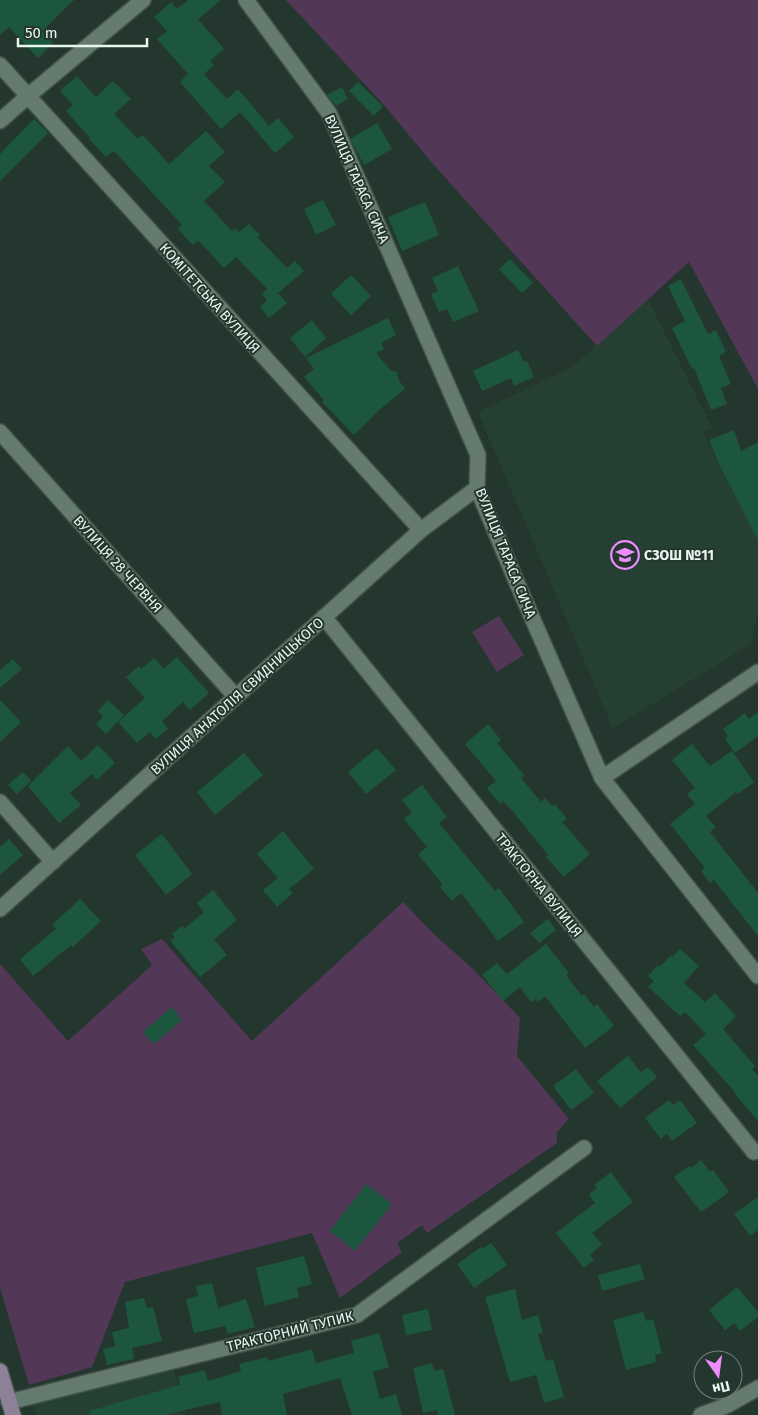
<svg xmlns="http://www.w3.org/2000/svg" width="758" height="1415" viewBox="0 0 758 1415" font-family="'Fira Sans',sans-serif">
<rect width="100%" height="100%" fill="#24372e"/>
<g fill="#254033">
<polygon points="648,299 712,428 703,432 758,540 758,612 751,644 613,728 478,412 572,367"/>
<polygon points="174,1369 186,1415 37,1415 34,1403"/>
</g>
<g fill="#523757">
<polygon points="286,0 758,0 758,389 689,262 597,346 432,163 384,105"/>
<polygon points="499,616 524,655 497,672 472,632"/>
<polygon points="403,902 434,934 473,969 520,1018 517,1056 569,1119 557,1132 557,1143 427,1233 422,1225 397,1243 402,1252 340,1298 312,1233 125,1282 92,1367 29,1385 0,1288 0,964 68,1041 152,965 141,949 162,939 252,1041"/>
</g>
<g fill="#1d563f">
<polygon points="0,0 74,0 42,31 53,43 38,58 9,27 0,35"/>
<polygon points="188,0 221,0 198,19 224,49 210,61 214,65 204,74 227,99 238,89 269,126 278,118 294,137 275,153 240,112 221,129 180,82 188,74 157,39 167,31 154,17 171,2 177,9"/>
<polygon points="77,76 96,97 113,81 131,99 114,114 138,139 143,135 169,164 206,131 225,152 209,166 225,182 204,201 232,231 235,228 239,232 249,224 260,235 257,237 287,268 295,261 304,271 278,293 287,303 269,318 260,307 267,300 262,294 267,289 236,257 224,268 198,240 193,245 178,229 182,225 114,151 106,157 89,139 90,138 66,111 73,105 60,91"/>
<polygon points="358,82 383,106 374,116 349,91"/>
<polygon points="342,87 348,99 336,106 327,95"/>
<polygon points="34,119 48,133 0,181 0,154"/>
<polygon points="377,123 392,149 364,165 350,139"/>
<polygon points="323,200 336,225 316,235 304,209"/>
<polygon points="425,202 439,235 402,251 388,217"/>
<polygon points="510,259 533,283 522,293 499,269"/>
<polygon points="458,266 479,311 453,322 447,309 439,312 431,294 438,291 432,278"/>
<polygon points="351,275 371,296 351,315 331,294"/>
<polygon points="681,279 708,334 716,330 726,352 719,356 731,384 721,388 727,404 711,410 694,368 692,369 672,328 685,321 668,286"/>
<polygon points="388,318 396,335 381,343 384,349 376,353 390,370 397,372 398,379 405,389 379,410 354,435 322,402 324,400 304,377 314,369 306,358"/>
<polygon points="312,320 326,338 305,357 290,338"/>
<polygon points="518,350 524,362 527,361 534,377 514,386 511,378 482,391 473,371"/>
<polygon points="734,430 741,451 758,442 758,540 721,468 709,440"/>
<polygon points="177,657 209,693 190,710 183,702 162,721 168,729 156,739 150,732 137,743 118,722 145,698 126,677 139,666 141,669 154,658 164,669"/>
<polygon points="13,659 22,669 0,688 0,670"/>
<polygon points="0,700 21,722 0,742"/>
<polygon points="108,700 124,715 106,734 96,724 103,717 98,711"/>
<polygon points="758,712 758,736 735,753 725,739 728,736 723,729 745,713 749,719"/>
<polygon points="488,724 501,740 497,743 524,775 521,778 541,802 545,798 552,806 555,804 567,819 562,822 590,854 564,877 546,857 548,855 510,808 503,801 500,804 487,788 496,781 465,744"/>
<polygon points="692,744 710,766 732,751 754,782 738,794 736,792 706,816 716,827 710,832 758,893 758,936 714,880 710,883 701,871 705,868 670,824 695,804 687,794 695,788 672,760"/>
<polygon points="98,745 115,763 97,780 92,774 70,793 81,805 59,823 28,786 68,746 81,761"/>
<polygon points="377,748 396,770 366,794 348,772"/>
<polygon points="244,753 263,775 215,815 197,792"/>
<polygon points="23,772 31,781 17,794 8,785"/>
<polygon points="422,785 447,817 439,823 495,891 499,888 524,922 498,941 461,893 452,901 440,887 443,885 418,854 427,847 404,819 412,813 402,800"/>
<polygon points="283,831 314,869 289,889 293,893 277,907 263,890 278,878 257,854"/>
<polygon points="162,834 192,874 166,895 135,855"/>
<polygon points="9,839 23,855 0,875 0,847"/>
<polygon points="213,890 237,920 214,939 227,955 200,977 173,944 171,940 175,937 172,934 182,926 184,929 204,912 197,903"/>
<polygon points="80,899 101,921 73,947 71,945 33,976 20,959 56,929 52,925"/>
<polygon points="548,919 556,930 539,943 530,933"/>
<polygon points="546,944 569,973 566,975 582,996 584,994 594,1007 597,1004 614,1026 585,1048 545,996 538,1002 536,999 531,1002 520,987 503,1001 482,975 497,963 507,974"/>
<polygon points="680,949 699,966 684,983 705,1002 715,993 736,1016 723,1029 755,1066 752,1069 758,1076 758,1121 734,1093 735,1092 693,1045 706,1034 685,1012 680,1016 648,987 654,981 648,976 658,965 660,967 671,955 672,957"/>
<polygon points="172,1007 182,1020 154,1044 143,1032"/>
<polygon points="628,1056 641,1072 648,1067 657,1077 620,1108 597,1081"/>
<polygon points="576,1069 594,1093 571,1110 553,1086"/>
<polygon points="669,1100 673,1105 680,1100 697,1123 672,1141 667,1134 661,1139 645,1118"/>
<polygon points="701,1160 710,1172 713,1170 729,1192 701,1212 674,1177 689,1166 691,1168"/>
<polygon points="611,1172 633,1202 592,1233 602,1244 590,1255 594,1260 584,1268 556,1233 595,1203 589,1194 597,1188 594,1185"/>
<polygon points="366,1184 392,1204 355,1251 330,1231"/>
<polygon points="758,1197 758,1230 750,1236 734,1214"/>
<polygon points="491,1243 507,1265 474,1288 457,1264 481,1247 482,1249"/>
<polygon points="304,1256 312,1284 297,1288 299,1297 265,1306 256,1268"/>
<polygon points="640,1264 645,1279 602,1291 598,1275"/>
<polygon points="212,1283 218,1308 246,1299 255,1327 228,1334 225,1326 194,1333 186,1299 198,1296 196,1286"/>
<polygon points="737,1287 758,1312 758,1317 740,1331 734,1323 725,1330 709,1310"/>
<polygon points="515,1289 522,1320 538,1315 543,1333 538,1334 546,1361 553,1359 564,1397 544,1403 536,1375 510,1382 485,1297"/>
<polygon points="144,1298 147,1308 153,1307 162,1341 132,1348 134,1359 107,1365 103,1349 115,1346 112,1332 129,1328 125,1302"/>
<polygon points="428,1309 432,1330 406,1335 402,1315"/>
<polygon points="643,1312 646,1321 653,1319 662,1353 655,1355 656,1362 626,1370 613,1320"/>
<polygon points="379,1333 389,1367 373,1372 380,1399 396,1394 402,1415 352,1415 340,1378 283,1394 287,1415 222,1415 220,1402 164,1415 90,1415 89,1411 180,1385 178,1377 205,1370 208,1381 241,1371 239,1364 267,1357 268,1361 312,1349 316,1363 354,1353 351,1341"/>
<polygon points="432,1363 434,1371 443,1369 455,1415 438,1415 437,1410 423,1413 413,1368"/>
</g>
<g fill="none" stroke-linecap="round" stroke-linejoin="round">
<defs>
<g id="street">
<polyline points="246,0 329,113 478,455 477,488 517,583 602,778 758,976"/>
<polyline points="0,65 421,530"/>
<polyline points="0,121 28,96 143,0"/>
<polyline points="0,432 236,697"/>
<polyline points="324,617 754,1152"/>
<polyline points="602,778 758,672"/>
<polyline points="0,802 53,862"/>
<polyline points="0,909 421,530 477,488"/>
<polyline points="9,1402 357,1315 584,1148"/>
<polyline points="701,1415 728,1405 758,1388"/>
</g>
<polyline id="secondary" points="0,1371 13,1415"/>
</defs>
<use href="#street" stroke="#41524a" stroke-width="18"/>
<use href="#secondary" stroke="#41524a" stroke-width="18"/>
<use href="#street" stroke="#667b70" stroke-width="15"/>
<use href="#secondary" stroke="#8c8197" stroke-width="15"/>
</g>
<defs>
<symbol id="school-ring" viewBox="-11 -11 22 22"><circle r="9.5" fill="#24372e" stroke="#eb8dfc" stroke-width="1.5"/><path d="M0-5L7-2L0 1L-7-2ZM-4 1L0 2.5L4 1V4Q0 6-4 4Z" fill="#eb8dfc"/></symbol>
</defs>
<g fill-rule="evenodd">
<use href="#school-ring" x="609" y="539" width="32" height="32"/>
</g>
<g text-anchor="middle" stroke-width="4" stroke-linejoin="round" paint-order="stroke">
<g font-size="14" fill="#e9f5ef" stroke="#24372e">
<text transform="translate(357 179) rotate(66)" y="5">ВУЛИЦЯ ТАРАСА СИЧА</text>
<text transform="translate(210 298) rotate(48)" y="5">КОМІТЕТСЬКА ВУЛИЦЯ</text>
<text transform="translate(506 553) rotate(68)" y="5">ВУЛИЦЯ ТАРАСА СИЧА</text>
<text transform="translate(118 564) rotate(48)" y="5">ВУЛИЦЯ 28 ЧЕРВНЯ</text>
<text transform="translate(237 696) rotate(-42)" y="5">ВУЛИЦЯ АНАТОЛІЯ СВИДНИЦЬКОГО</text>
<text transform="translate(539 885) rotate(51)" y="5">ТРАКТОРНА ВУЛИЦЯ</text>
<text transform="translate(290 1331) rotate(-14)" y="5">ТРАКТОРНИЙ ТУПИК</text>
</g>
<g font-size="14" font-weight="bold" fill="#e9f5ef" stroke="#24372e" text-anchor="start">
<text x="644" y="560">СЗОШ №11</text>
</g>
</g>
<g transform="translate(718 1375) rotate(166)"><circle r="24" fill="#24372e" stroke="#73837b"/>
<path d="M0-4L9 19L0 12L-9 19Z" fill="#eb8dfc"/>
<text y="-8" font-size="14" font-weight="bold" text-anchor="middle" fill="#e9f5ef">Пн</text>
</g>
<path d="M18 38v8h129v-8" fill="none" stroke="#e9f5ef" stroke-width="2.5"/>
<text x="25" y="38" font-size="15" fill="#e9f5ef" stroke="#24372e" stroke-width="4" paint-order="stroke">50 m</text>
</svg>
